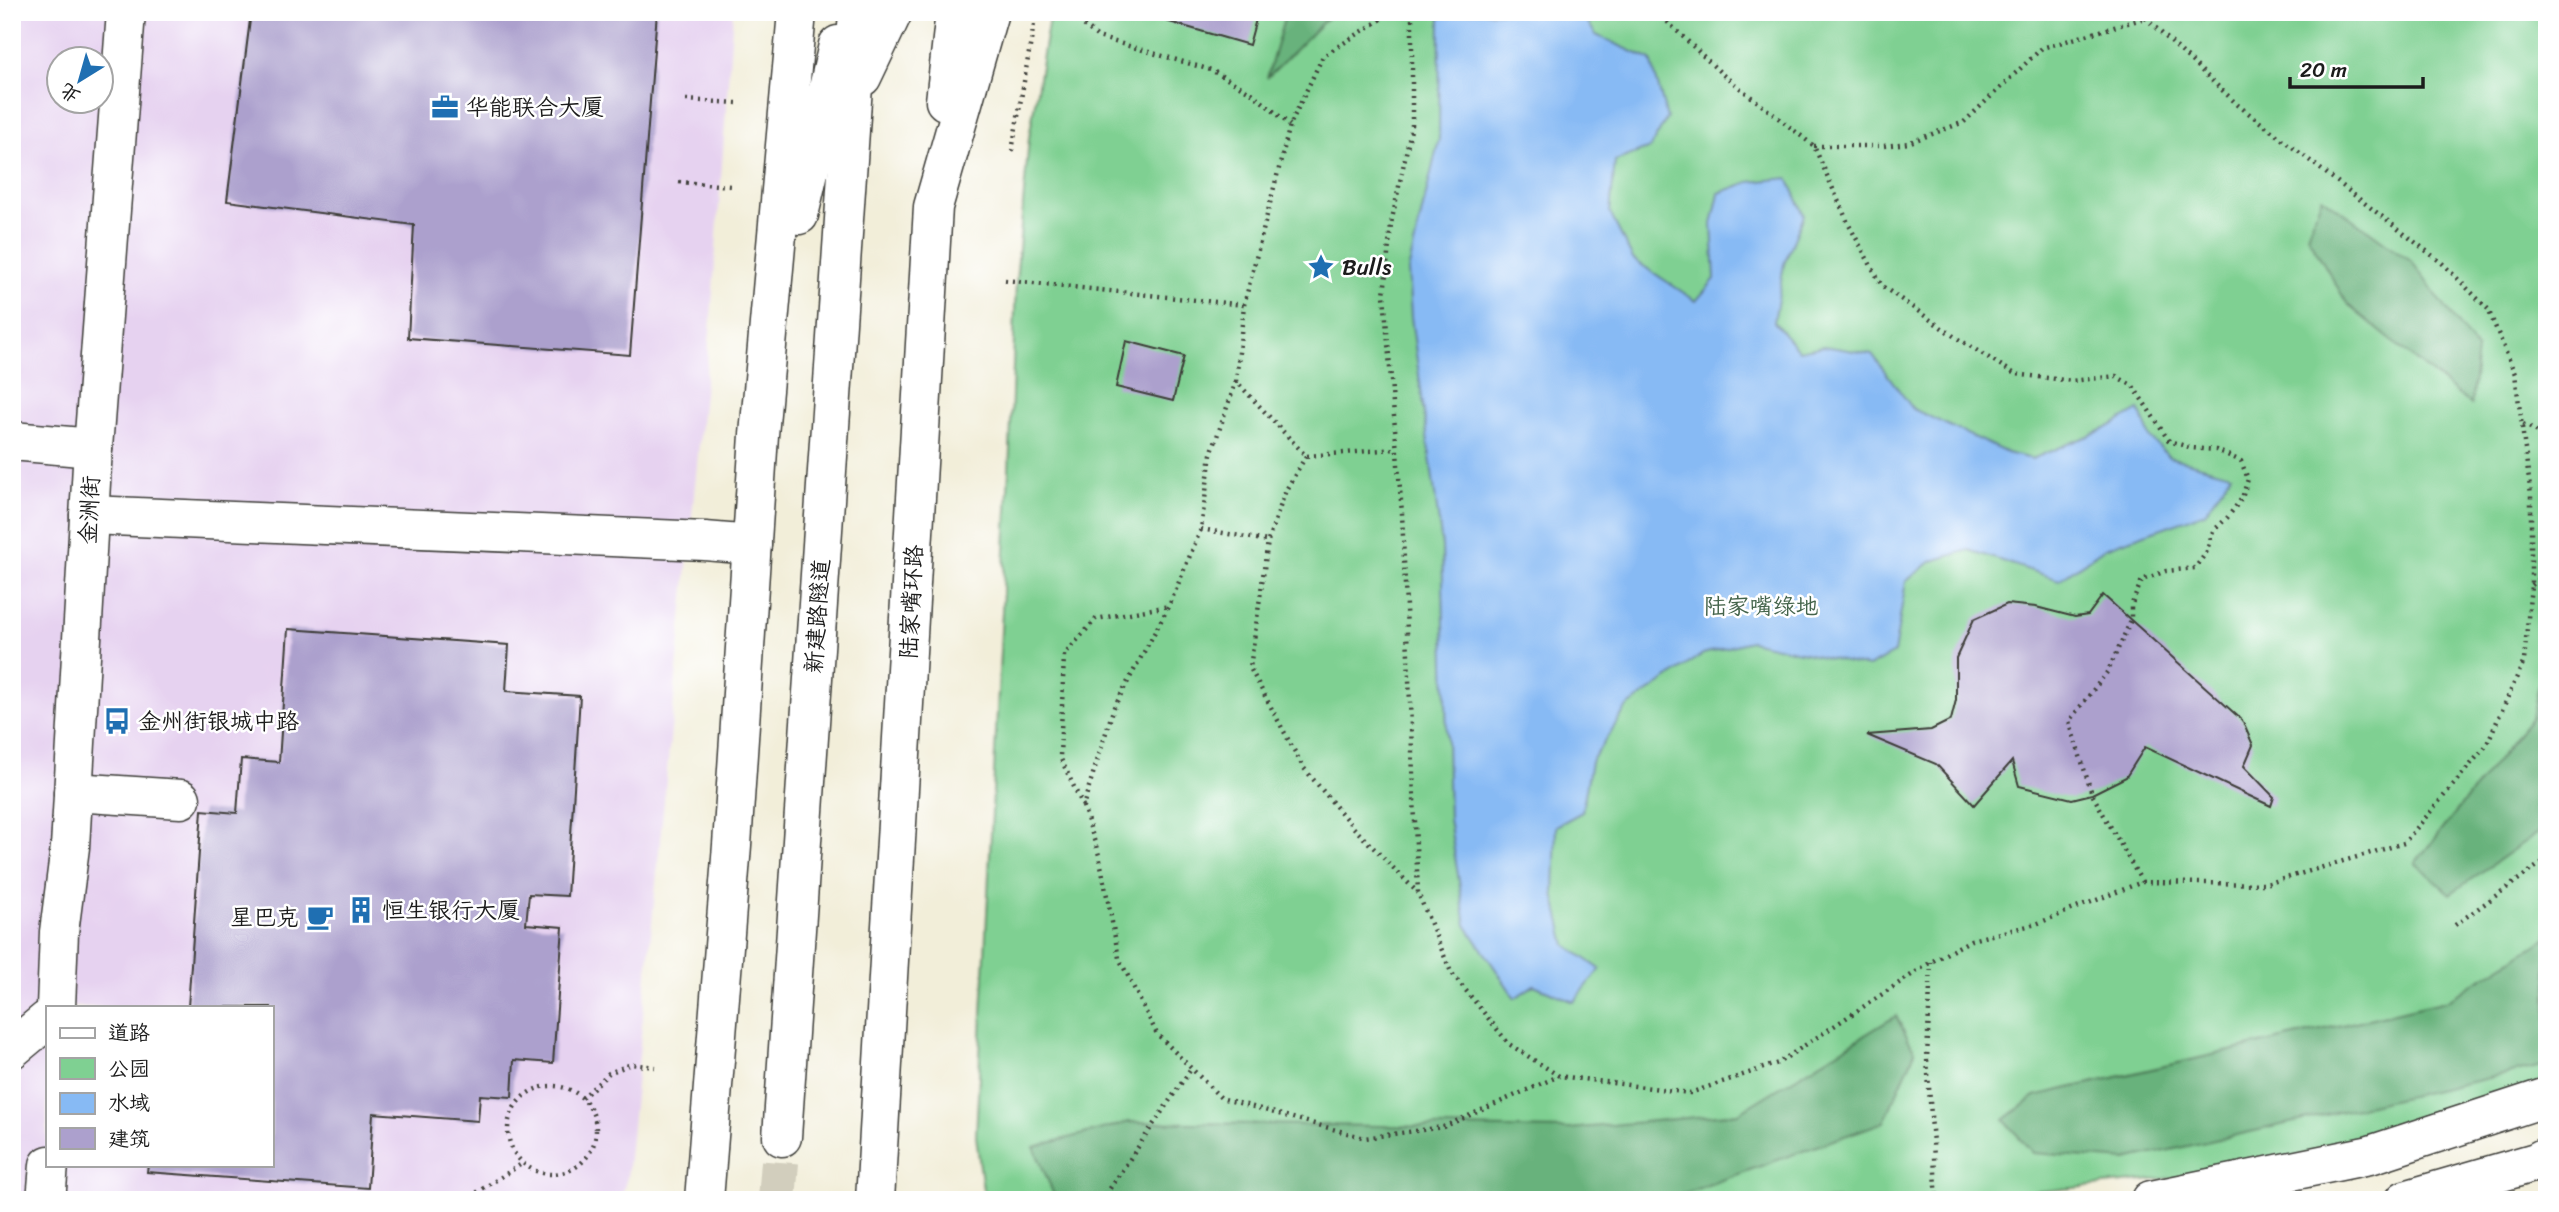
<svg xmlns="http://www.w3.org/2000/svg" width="2559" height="1212" viewBox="0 0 2559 1212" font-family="Sriracha,'LXGW WenKai TC',sans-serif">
<rect width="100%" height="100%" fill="#fff"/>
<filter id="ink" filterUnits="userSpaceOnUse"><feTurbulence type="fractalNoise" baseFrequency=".0143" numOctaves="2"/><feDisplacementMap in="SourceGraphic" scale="14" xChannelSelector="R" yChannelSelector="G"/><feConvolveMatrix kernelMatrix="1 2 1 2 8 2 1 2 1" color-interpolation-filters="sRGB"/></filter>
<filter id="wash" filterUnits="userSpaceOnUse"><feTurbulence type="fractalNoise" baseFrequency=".00686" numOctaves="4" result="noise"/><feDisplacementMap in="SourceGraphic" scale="28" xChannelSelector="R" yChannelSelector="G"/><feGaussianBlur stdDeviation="1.57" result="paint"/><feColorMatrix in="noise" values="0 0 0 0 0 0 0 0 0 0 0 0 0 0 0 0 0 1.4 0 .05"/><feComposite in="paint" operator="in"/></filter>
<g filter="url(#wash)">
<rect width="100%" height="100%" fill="#f2eed9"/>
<path fill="#e6d2f0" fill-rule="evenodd" d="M12,12H733L710,332L627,1178L620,1200H12ZM60,60H102V102H60ZM47,1007H271V1165H47Z"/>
<polygon fill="#7fd092" stroke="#4e7657" stroke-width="2" points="1050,12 2547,12 2547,1078 2493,1107 2234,1172 1952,1200 989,1200 983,1190 976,1136 1010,449 1016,282 1029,138"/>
<g fill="#67b27c" stroke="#42674c" stroke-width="2">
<polygon points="1286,12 1333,12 1267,78"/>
<polygon points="2322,197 2412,262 2477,350 2471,405 2348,305 2307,235"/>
<polygon points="2547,645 2547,826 2450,894 2415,863 2532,717"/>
<polygon points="2547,938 2547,1065 2126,1160 2033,1153 2004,1120 2035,1096 2446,1001"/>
<polygon points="1896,1016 1915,1052 1884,1122 1666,1200 1056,1200 1034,1147 1129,1122 1569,1129 1738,1113"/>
</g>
<polygon fill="#87baf4" stroke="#526b88" stroke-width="2" points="1440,12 1581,12 1596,35 1651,60 1667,118 1650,148 1615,161 1610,213 1633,259 1696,301 1715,279 1712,224 1719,193 1749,182 1788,178 1804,215 1784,264 1774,322 1799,351 1824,346 1872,354 1913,409 2007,453 2032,459 2105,429 2139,410 2151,439 2169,457 2231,474 2205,513 2105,548 2059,580 1969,550 1932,561 1906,581 1894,653 1868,667 1750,641 1703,654 1627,707 1591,762 1582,812 1556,826 1554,894 1566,945 1600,969 1574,1002 1534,985 1515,998 1466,925 1449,819 1442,546 1411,317 1408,271 1439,139"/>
<g id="blocks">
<g fill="#aca0cd">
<polygon points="251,12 657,12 630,355 408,338 414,225 227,201"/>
<polygon points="1169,12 1258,12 1249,45 1166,21"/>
<polygon points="1126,341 1184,356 1173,401 1116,387"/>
<polygon points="2103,595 2242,720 2253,745 2244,766 2274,797 2271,806 2145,747 2126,777 2092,794 2072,799 2019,786 2012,761 1974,805 1936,764 1867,735 1931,730 1951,720 1956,700 1956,658 1974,619 2007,604 2036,607 2075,617 2088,615"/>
<polygon points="288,629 509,645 506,691 580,696 567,896 529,894 526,924 563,927 553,1063 514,1060 512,1097 480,1095 478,1121 373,1113 368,1188 147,1172 148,1165 271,1165 271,1007 188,1007 202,810 237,813 241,759 279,762"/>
</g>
</g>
</g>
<g filter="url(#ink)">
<use href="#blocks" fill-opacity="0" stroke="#3c3c38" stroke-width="2"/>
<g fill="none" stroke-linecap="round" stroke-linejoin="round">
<polyline stroke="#d2cebd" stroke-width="38" stroke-dasharray="38 19" stroke-linecap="butt" points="777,1200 782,1137"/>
<defs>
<g id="minor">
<polyline points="12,441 93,448"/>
<polyline points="89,515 705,541 752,545"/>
<polyline points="73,792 181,799"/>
<polyline points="56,1007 59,932 70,847 93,448 126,12"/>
<polyline points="12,1049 47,1020"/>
<polyline points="46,1200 49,1165"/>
<polyline points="2151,1200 2370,1155 2547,1097"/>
</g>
<g id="major">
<polyline points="862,77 893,12"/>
<polyline points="945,101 955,12"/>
<polyline points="799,215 838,45"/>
<polyline points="782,1137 858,12"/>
<polyline points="704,1200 732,845 759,435 797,12"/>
<polyline points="875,1200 933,207 989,12"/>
<polyline points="2405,1200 2536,1162 2547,1156"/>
</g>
</defs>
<use href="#minor" stroke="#3c3c38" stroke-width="41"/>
<use href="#major" stroke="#3c3c38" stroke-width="41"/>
<g stroke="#3c3c38" stroke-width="4.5" stroke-dasharray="2 5" stroke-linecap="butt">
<polyline points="1068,12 1098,37 1211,70 1252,93 1290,125"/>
<polyline points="1393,12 1323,56 1290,125 1244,305 1236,381 1306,456 1395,449"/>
<polyline points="1412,12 1412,125 1391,224 1384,295 1402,513 1418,893 1451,972 1509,1044 1559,1076 1690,1093 1778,1063 1931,962 1971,940 2036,924 2142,882 2266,884 2404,843 2486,746 2524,661 2531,585 2531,495 2515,374 2488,309 2442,263 2238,105 2139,12"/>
<polyline points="1657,12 1722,74 1814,146 1849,225 1882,286 1955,337 2015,374 2072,381 2116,376 2133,386 2169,441 2192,448 2216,450 2241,461 2248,479 2242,498 2227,518 2213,531 2206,553 2195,568 2166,571 2142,580 2131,606 2131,620 2108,671 2069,721 2092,794 2142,882"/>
<polyline points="686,100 737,103"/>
<polyline points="1814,146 1884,146 1908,143 1964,122 2042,48 2145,18"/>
<polyline points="1012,151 1036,12"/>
<polyline points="679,182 731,186"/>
<polyline points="1005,280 1244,305"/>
<polyline points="1236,381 1211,454 1201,529 1169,606 1114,707 1083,806 1099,855 1119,958 1157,1034 1221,1098 1365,1138 1443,1127 1559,1076"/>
<polyline points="2523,424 2547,437"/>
<polyline points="1306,456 1286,490 1268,541 1250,668 1303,767 1352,826 1418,893"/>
<polyline points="1201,529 1268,541"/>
<polyline points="2531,585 2547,572"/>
<polyline points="1083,806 1060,757 1064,655 1096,619 1169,606"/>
<polyline points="2455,925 2547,859"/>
<polyline points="1931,962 1927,1059 1937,1200"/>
<circle cx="552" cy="1130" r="44"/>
<polyline points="582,1098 609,1073 631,1064 655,1067"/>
<polyline points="465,1200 523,1163"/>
<polyline points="1102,1200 1191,1069"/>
</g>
<use href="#minor" stroke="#fff" stroke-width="38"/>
<use href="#major" stroke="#fff" stroke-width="38"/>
</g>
</g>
<defs>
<symbol id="office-bare" viewBox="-9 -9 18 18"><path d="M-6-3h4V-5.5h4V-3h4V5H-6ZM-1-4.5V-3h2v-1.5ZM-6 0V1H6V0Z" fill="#1f6fb2" stroke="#fff" stroke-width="2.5" paint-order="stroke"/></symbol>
<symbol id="sight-bare" viewBox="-9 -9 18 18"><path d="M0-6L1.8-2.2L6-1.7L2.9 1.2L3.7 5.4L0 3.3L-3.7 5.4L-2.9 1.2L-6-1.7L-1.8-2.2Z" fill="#1f6fb2" stroke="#fff" stroke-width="2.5" paint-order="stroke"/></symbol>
<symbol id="bus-bare" viewBox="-9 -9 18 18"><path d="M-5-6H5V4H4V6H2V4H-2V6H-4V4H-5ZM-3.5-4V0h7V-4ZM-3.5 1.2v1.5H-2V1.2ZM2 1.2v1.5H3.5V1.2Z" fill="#1f6fb2" stroke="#fff" stroke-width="2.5" paint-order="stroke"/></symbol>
<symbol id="building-bare" viewBox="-9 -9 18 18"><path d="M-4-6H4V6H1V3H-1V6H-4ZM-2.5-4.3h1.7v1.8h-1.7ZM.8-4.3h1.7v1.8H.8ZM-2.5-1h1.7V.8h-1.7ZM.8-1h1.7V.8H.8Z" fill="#1f6fb2" stroke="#fff" stroke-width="2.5" paint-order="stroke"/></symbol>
<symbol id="cafe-bare" viewBox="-9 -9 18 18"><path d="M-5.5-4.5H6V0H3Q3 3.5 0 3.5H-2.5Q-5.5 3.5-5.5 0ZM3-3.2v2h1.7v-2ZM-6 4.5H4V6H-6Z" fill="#1f6fb2" stroke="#fff" stroke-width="2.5" paint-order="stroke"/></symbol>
</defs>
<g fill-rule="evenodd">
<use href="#office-bare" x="426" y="88" width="38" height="38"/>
<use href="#sight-bare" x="1302" y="248" width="38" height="38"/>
<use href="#bus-bare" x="98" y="702" width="38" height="38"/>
<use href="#building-bare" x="342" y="891" width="38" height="38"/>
<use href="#cafe-bare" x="301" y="898" width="38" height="38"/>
</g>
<g text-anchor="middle" stroke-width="5" stroke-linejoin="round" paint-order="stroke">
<g font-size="23" fill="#1c1c1c" stroke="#fff" text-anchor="start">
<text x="466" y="115">华能联合大厦</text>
<text x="1342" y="275">Bulls</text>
<text x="138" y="729">金州街银城中路</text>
<text x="382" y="918">恒生银行大厦</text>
<text x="299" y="925" text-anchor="end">星巴克</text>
</g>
<g font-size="23" fill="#1c1c1c" stroke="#fff">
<text transform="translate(89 510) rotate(-87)" y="8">金洲街</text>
<text transform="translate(911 602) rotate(-87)" y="8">陆家嘴环路</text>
<text transform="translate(817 616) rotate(-86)" y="8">新建路隧道</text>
</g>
<g font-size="23" fill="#44644b" stroke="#fff">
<text x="1761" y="614">陆家嘴绿地</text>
</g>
</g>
<rect width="2559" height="1212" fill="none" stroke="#fff" stroke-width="42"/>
<rect x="46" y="1006" width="228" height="161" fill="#ffffff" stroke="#a4a4a4" stroke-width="2"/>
<rect x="60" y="1028" width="35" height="10" fill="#ffffff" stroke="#a4a4a4" stroke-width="2"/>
<text x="108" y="1040" font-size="21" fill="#1c1c1c">道路</text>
<rect x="60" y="1058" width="35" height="21" fill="#7fd092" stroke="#a4a4a4" stroke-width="2"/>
<text x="108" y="1076" font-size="21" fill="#1c1c1c">公园</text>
<rect x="60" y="1093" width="35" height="21" fill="#87baf4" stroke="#a4a4a4" stroke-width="2"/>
<text x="108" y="1110" font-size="21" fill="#1c1c1c">水域</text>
<rect x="60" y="1128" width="35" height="21" fill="#aca0cd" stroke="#a4a4a4" stroke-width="2"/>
<text x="108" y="1146" font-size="21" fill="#1c1c1c">建筑</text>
<g transform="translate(80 80) rotate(217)"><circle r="33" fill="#ffffff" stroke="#a4a4a4" stroke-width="2"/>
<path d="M0-5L12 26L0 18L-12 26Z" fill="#1f6fb2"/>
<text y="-10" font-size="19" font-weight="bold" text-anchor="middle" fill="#1c1c1c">北</text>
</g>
<path d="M2290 77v10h133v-10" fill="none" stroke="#1c1c1c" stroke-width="3.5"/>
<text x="2300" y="77" font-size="21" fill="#1c1c1c" stroke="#ffffff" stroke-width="5" paint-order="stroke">20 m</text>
</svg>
